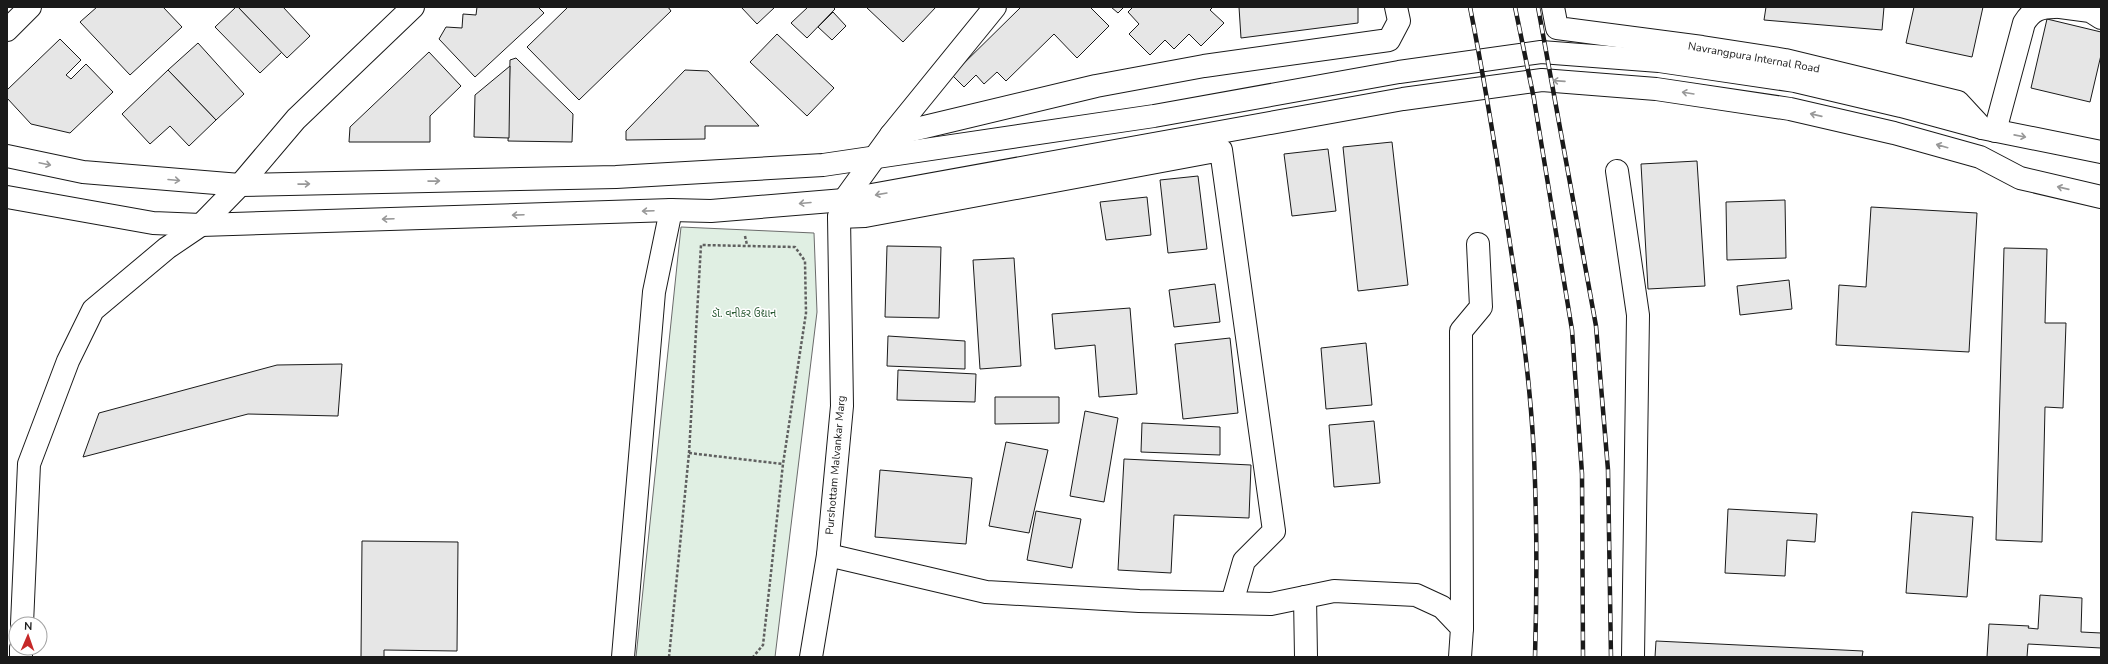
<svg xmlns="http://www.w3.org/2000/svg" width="2108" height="664" viewBox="0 0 2108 664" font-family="'Nunito Sans','Noto Sans Gujarati',sans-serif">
<rect width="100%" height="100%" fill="#fff"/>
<polygon fill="#e0efe3" stroke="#6a6a6a" points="681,227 814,233 817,312 775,657 636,657"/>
<g fill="#e6e6e6" stroke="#1a1a1a">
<polygon points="97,7 163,7 182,27 130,75 80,22"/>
<polygon points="236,7 238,7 282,52 260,73 215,27"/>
<polygon points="238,7 283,7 310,36 287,58"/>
<polygon points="477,7 538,7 544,13 475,77 439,39 446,27 462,28 463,14 476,15"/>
<polygon points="568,7 668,7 671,11 579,100 527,47"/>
<polygon points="741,7 775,7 757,24"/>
<polygon points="808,7 833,7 835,9 807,38 791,23"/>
<polygon points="866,7 936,7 903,42"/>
<polygon points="1021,7 1090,7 1109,26 1077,58 1054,34 1006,81 997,72 984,84 976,75 964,87 952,75"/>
<polygon points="1111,7 1124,7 1118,13"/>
<polygon points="1133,7 1213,7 1210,10 1224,23 1201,46 1189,34 1174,49 1165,40 1150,55 1129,34 1139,24 1128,12"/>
<polygon points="1239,7 1358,7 1358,23 1241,38"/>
<polygon points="1766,7 1884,7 1882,30 1764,20"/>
<polygon points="1914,7 1983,7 1972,57 1906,43"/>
<polygon points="833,12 846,26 832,40 818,27"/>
<polygon points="2047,19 2101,32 2101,55 2090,102 2031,88"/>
<polygon points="777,34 834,88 807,116 750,62"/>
<polygon points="60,39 81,60 66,75 71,79 86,64 113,92 70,133 31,124 7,98 7,90"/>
<polygon points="198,43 244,94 216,120 168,70"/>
<polygon points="429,52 461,86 430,116 430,142 349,142 350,127"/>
<polygon points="516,58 573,114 572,142 508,141 510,60"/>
<polygon points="510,66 509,138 474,137 475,95"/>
<polygon points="168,70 216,120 189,146 170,126 150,144 122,114"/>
<polygon points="685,70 708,71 759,126 705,126 705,139 626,140 626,131"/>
<polygon points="1392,142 1408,285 1358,291 1343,147"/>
<polygon points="1328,149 1336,211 1292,216 1284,154"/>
<polygon points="1697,161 1705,286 1648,289 1641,164"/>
<polygon points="1198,176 1207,249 1168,253 1160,180"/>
<polygon points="1147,197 1151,235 1106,240 1100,202"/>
<polygon points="1785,200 1786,258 1727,260 1726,202"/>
<polygon points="1871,207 1977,213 1969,352 1836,345 1839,285 1866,287"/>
<polygon points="887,246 941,247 939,318 885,317"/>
<polygon points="2004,248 2047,249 2045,323 2066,323 2063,408 2045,407 2042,542 1996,540"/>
<polygon points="1014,258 1021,366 980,369 973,260"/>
<polygon points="1789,280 1792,309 1740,315 1737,286"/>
<polygon points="1215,284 1220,322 1174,327 1169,290"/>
<polygon points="1130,308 1137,394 1099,397 1095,345 1055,349 1052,314"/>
<polygon points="888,336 965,341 965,369 887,366"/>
<polygon points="1230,338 1238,413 1183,419 1175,344"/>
<polygon points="1366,343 1372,405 1326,409 1321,348"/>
<polygon points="342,364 338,416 248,414 83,457 99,413 277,365"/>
<polygon points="898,370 976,374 975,402 897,400"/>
<polygon points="995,397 1059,397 1059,423 995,424"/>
<polygon points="1085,411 1118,418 1104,502 1070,496"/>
<polygon points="1374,421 1380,483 1334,487 1329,425"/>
<polygon points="1142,423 1220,427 1220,455 1141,452"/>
<polygon points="1006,442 1048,450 1029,533 989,526"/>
<polygon points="1124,459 1251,465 1249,518 1174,515 1171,573 1118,570"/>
<polygon points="880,470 972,478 966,544 875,537"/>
<polygon points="1728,509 1817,514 1815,542 1787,540 1785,576 1725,573"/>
<polygon points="1036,511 1081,519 1072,568 1027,560"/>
<polygon points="1912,512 1973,517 1967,597 1906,593"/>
<polygon points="362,541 458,542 457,651 384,650 384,657 361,657"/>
<polygon points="2040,595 2082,598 2081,632 2101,633 2101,648 2028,644 2027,657 1987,657 1989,624 2029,626 2028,628 2038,629"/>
<polygon points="1656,641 1863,651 1862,657 1655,657"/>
</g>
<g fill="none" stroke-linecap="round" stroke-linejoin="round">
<defs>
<g id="minor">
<polyline points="1553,7 1557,28 1702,47 1785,60 1958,102 1982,128"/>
<polyline points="2060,7 2090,11 2101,18"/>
<polyline points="7,30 30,7"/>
<path d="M1995,131L2024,23C2032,10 2040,7 2055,7"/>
<polyline points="891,135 1096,86 1204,66 1389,40 1399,21 1396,7"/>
<polyline points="7,156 83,172 240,185 616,177 823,165 1154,116 1399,72 1541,52 1659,61 1795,81 1901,106 1982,128 2101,152"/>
<polyline points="1617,171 1638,315 1633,657"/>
<polyline points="7,197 153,223 201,225 671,210 711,211 844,200 1403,99 1542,80 1656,89 1790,109 1894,133 1980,157 2020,178 2101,197"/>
<polyline points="839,217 865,216 1221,150 1274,531 1244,561 1232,603"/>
<polyline points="828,555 986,592 1139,601 1271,604 1334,591 1416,595 1442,607 1462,628 1460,657"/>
<polyline points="1305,597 1306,657"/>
<polyline points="22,624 29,464 68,361 93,310 167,248 201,225 240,185 296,119 413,7"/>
<polyline points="1462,628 1461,331 1481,307 1478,244"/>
<polyline points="21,657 21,648"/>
<polyline points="623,657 654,292 671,210"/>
<polyline points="811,657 828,555 842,406 839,217 844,200 891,135 995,7"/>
</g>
</defs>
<use href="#minor" stroke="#1a1a1a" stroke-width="24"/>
<g stroke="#5f5f5f" stroke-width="2.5" stroke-dasharray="3 2" stroke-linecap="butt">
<polyline points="745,236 747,245"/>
<polyline points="689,453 783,464"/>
<polyline points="669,657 689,453 701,245 795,247 805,261 806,313 783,464 763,645 753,657"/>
</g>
<use href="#minor" stroke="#fff" stroke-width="22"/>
<defs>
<g id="rail">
<path d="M1470,7C1483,73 1494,139 1504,205C1517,288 1530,372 1534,456C1537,523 1537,590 1535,657"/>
<polyline points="1515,7 1534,99 1572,330 1582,474 1583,657"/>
<polyline points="1538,7 1596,326 1608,470 1611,657"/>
</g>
</defs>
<use href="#rail" stroke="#1a1a1a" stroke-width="4.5"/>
<use href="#rail" stroke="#fff" stroke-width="3" stroke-dasharray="9" stroke-linecap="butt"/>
</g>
<defs><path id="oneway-shaft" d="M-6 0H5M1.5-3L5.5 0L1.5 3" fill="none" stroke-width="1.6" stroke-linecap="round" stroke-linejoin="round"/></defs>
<g stroke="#989898">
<use href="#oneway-shaft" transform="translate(1559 81) rotate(-176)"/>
<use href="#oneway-shaft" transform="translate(1688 93) rotate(-171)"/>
<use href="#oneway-shaft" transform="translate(1816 115) rotate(-167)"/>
<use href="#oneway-shaft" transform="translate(2020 136) rotate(11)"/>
<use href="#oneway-shaft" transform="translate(1942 146) rotate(-164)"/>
<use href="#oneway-shaft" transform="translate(45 164) rotate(12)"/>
<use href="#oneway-shaft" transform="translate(174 180) rotate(5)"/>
<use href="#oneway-shaft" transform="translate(434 181) rotate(-1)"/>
<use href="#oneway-shaft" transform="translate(304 184) rotate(-1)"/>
<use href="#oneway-shaft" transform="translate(2063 188) rotate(-167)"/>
<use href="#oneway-shaft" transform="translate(881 194) rotate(170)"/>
<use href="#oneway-shaft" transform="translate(805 203) rotate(175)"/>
<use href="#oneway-shaft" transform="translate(648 211) rotate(178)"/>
<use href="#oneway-shaft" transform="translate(518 215) rotate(178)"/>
<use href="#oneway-shaft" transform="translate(388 219) rotate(178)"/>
</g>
<g text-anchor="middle" stroke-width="3" stroke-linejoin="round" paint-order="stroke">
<g font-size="11" fill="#1a1a1a" stroke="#fff">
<text transform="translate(1754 57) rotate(10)" y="4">Navrangpura Internal Road</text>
<text transform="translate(835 465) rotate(-85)" y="4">Purshottam Malvankar Marg</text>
</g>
<g font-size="11" fill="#2b5a34" stroke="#fff">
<text x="744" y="317">ડૉ. વનીકર ઉદ્યાન</text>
</g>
</g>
<rect width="2108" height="664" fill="none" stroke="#1a1a1a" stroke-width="16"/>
<g transform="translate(28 636) rotate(2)"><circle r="19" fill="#ffffff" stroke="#a3a3a3"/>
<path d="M0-3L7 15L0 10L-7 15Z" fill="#c62828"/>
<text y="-6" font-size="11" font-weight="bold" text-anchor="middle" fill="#1a1a1a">N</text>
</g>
</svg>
